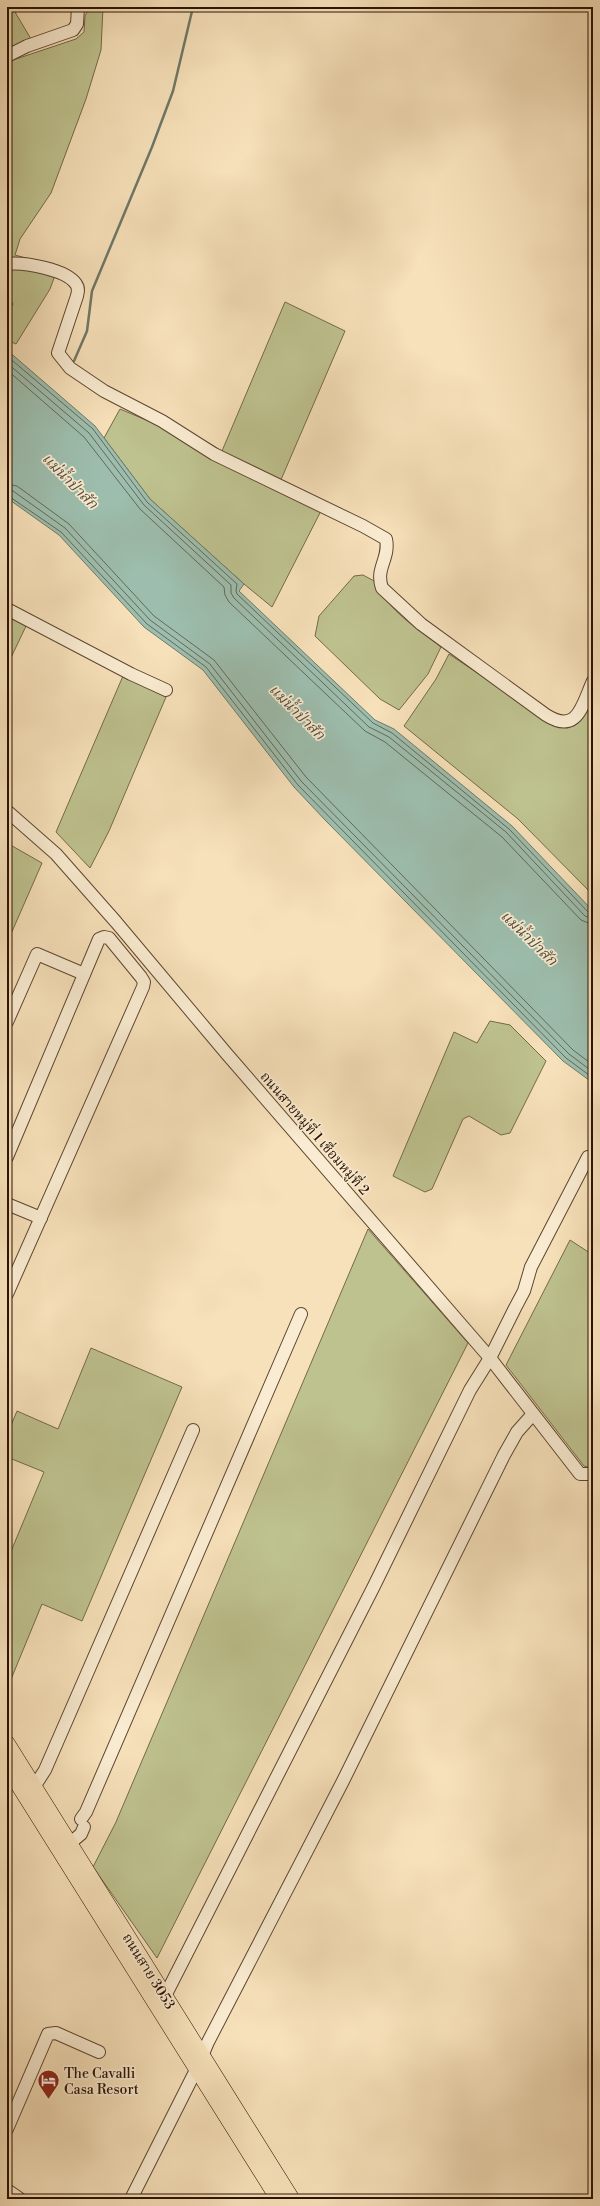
<svg xmlns="http://www.w3.org/2000/svg" width="600" height="2206" viewBox="0 0 600 2206" font-family="'Libre Bodoni','Noto Serif Thai',serif">
<rect width="100%" height="100%" fill="#f7e1ba"/>
<filter id="stains"><feTurbulence type="fractalNoise" baseFrequency=".005" numOctaves="4"/><feColorMatrix values="0 0 0 0 .2 0 0 0 0 .09 0 0 0 0 .02 0 0 0 .5 -.17"/></filter>
<radialGradient id="worn" r=".72"><stop offset=".6" stop-color="#630" stop-opacity="0"/><stop offset="1" stop-color="#630" stop-opacity=".3"/></radialGradient>
<g fill="#bec28f" stroke="#746a48">
<polygon points="7,7 12,7 31,39 7,54"/>
<polygon points="97,7 103,7 101,50 86,99 51,193 20,239 15,255 58,267 50,289 16,344 7,340 7,314 13,304 7,295 7,62 76,39 84,32 85,16 88,10"/>
<polygon points="285,302 345,331 280,482 324,505 272,607 244,584 150,499 104,438 120,409 158,425 163,416 222,451"/>
<path d="M363,575L376,582C388,611 417,628 441,647L428,674L399,710L380,699L315,636L319,616L354,576Z"/>
<polygon points="7,614 27,624 7,666"/>
<polygon points="449,654 555,725 567,728 577,723 593,691 593,895 518,819 404,726 436,679"/>
<polygon points="123,676 166,697 109,831 90,868 56,832"/>
<polygon points="7,843 42,863 7,943"/>
<polygon points="490,1021 510,1025 546,1061 510,1133 501,1135 469,1116 463,1119 432,1189 425,1192 393,1176 454,1032 477,1043"/>
<polygon points="368,1229 468,1343 157,1958 93,1867 116,1822"/>
<polygon points="570,1240 593,1255 593,1466 591,1468 584,1466 506,1365"/>
<polygon points="91,1348 182,1387 82,1621 42,1604 7,1689 7,1561 44,1472 7,1457 7,1435 17,1411 58,1429"/>
</g>
<polygon fill="#9dbeae" stroke="#6f7969" points="7,350 95,426 150,499 244,584 239,591 375,720 394,729 512,826 593,911 593,1083 563,1061 326,821 294,787 203,670 144,627 59,535 7,498"/>
<g fill="none" stroke-linecap="round" stroke-linejoin="round">
<g stroke="#646858" stroke-width="1">
<polyline points="7,356 93,429 147,502 237,584 236,591 237,594 373,723 392,733 509,829 588,912 593,914"/>
<polyline points="7,363 89,433 144,505 231,585 231,593 234,598 369,727 389,737 506,832 585,916 593,919"/>
<polyline points="7,370 84,437 140,509 224,587 225,595 229,602 365,731 385,742 502,837 581,920 593,925"/>
<polyline points="7,484 17,486 69,524 154,616 214,660 306,777 573,1050 593,1065"/>
<polyline points="7,490 13,491 65,528 150,620 210,664 301,781 569,1054 593,1072"/>
<polyline points="7,495 61,532 147,624 206,667 298,785 566,1058 593,1078"/>
</g>
<polyline stroke="#6f7969" stroke-width="2.5" points="74,361 87,331 92,291 152,147 173,91 193,7"/>
<defs>
<g id="minor">
<polyline points="7,56 27,46 73,30 77,24 78,7"/>
<path d="M7,264C23,262 66,269 76,284C79,288 78,292 77,296L58,353L70,368L104,391L162,421L214,454L363,526L386,539C390,559 375,568 382,588L421,624L546,715C578,735 582,705 593,681"/>
<polyline points="7,609 131,674 166,690"/>
<polyline points="7,811 56,854 116,922 226,1053 490,1358 580,1474 590,1474 593,1471"/>
<polyline points="7,1022 37,954 84,974"/>
<polyline points="7,1157 99,939 104,937 109,938 141,977 144,982 143,987 7,1294"/>
<polyline points="7,1204 41,1218"/>
<polyline points="34,1787 45,1770 193,1430"/>
<polyline points="81,1819 86,1812 301,1314"/>
<polyline points="69,1844 81,1834 84,1827"/>
<polyline points="165,1996 374,1586 470,1390 490,1358 515,1308 524,1291 531,1267 588,1157"/>
<polyline points="202,2056 208,2042 343,1781 504,1455 517,1432 533,1414"/>
<polyline points="7,2129 48,2034 56,2033 99,2052"/>
<polyline points="7,2190 20,2199"/>
<polyline points="131,2199 197,2068"/>
</g>
<g id="major">
<polyline points="7,1743 292,2199"/>
<polyline points="7,1767 278,2199"/>
</g>
</defs>
<use href="#minor" stroke="#5d4630" stroke-width="14"/>
<use href="#major" stroke="#2a1202" stroke-width="16"/>
<use href="#minor" stroke="#faecd2" stroke-width="12"/>
<use href="#major" stroke="#f7e1ba" stroke-width="15"/>
</g>
<defs>
<symbol id="hotel-pin" viewBox="-11 -11 22 30"><path d="M0 17L-7.5 6A9.5 9.5 0 1 1 7.5 6Z" fill="#8f2418" stroke="#faecd2"/><path d="M-6-4.5h1.5V1H6V5H4.5V3h-9V5H-6ZM-4 0a1.8 1.8 0 1 1 3.6 0ZM.5 0V-2.5h3Q6-2.5 6 0Z" fill="#fff"/></symbol>
</defs>
<g fill-rule="evenodd">
<use href="#hotel-pin" x="36" y="2068" width="25" height="34"/>
</g>
<g text-anchor="middle" stroke-width="3.5" stroke-linejoin="round" paint-order="stroke">
<g font-size="14" fill="#2a1202" stroke="#faecd2">
<text transform="translate(315 1133) rotate(49)" y="5">ถนนสายหมู่ที่ 1 เชื่อมหมู่ที่ 2</text>
<text transform="translate(149 1971) rotate(58)" y="5">ถนนสาย 3053</text>
</g>
<g font-size="14" fill="#2a1202" stroke="#faecd2" text-anchor="start">
<text x="64" y="2078">The Cavalli<tspan x="64" dy="16">Casa Resort</tspan></text>
</g>
<g font-size="15" font-style="italic" fill="#524e3e" stroke="#faecd2">
<text transform="translate(70 481) rotate(45)" y="5">แม่น้ำป่าสัก</text>
<text transform="translate(297 712) rotate(45)" y="5">แม่น้ำป่าสัก</text>
<text transform="translate(529 938) rotate(44)" y="5">แม่น้ำป่าสัก</text>
</g>
</g>
<rect width="600" height="2206" fill="none" stroke="#f7e1ba" stroke-width="24"/>
<rect x="8" y="8" width="584" height="2190" fill="none" stroke="#2a1202" stroke-width="2"/>
<rect x="12" y="12" width="576" height="2182" fill="none" stroke="#2a1202"/>
<rect width="100%" height="100%" filter="url(#stains)"/>
<rect width="100%" height="100%" fill="url(#worn)"/>
</svg>
